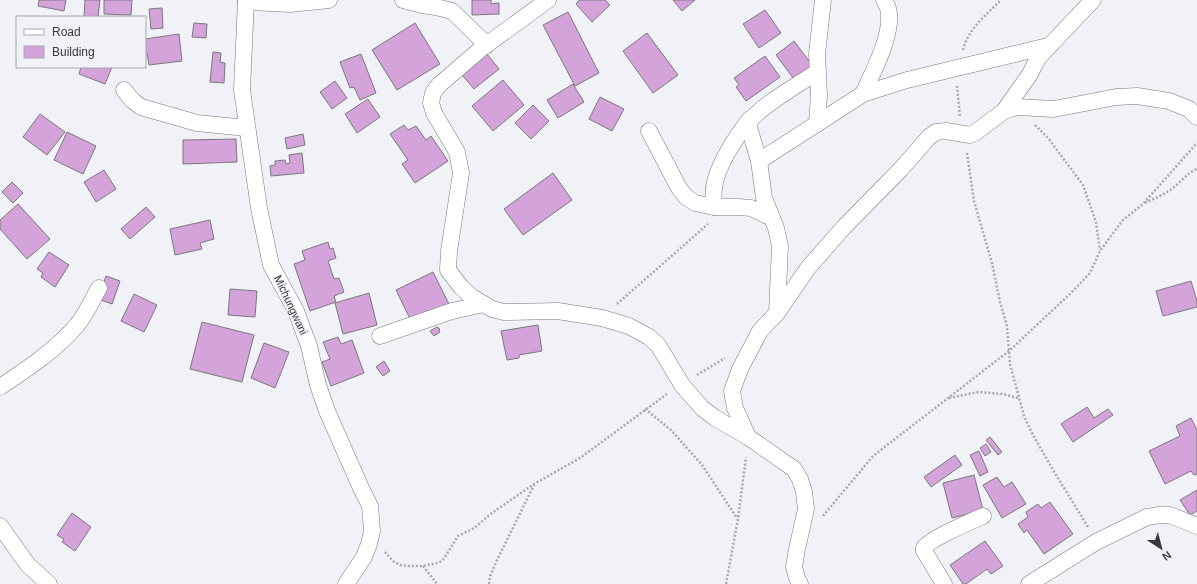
<svg xmlns="http://www.w3.org/2000/svg" width="1197" height="584" viewBox="0 0 1197 584" font-family="Helvetica,sans-serif">
<rect width="100%" height="100%" fill="#f1f2f7"/>
<g fill="#d3a3da" stroke="#7b787c">
<polygon points="39,0 66,0 64,11 38,6"/>
<polygon points="85,0 100,0 98,17 84,17"/>
<polygon points="104,0 132,0 131,15 104,14"/>
<polygon points="472,0 491,0 491,4 499,3 499,14 472,15"/>
<polygon points="579,0 605,0 610,5 592,22 576,4"/>
<polygon points="673,0 695,0 682,11"/>
<polygon points="162,8 163,28 151,29 149,9"/>
<polygon points="765,10 781,33 759,48 743,24"/>
<polygon points="568,12 599,73 575,86 543,25"/>
<polygon points="194,23 207,24 206,38 192,37"/>
<polygon points="415,23 440,64 397,90 372,50"/>
<polygon points="647,33 678,75 653,93 623,51"/>
<polygon points="179,34 182,61 149,65 147,53 145,53 145,39"/>
<polygon points="794,41 815,69 796,82 776,55"/>
<polygon points="213,52 221,53 220,62 225,63 224,83 210,82"/>
<polygon points="361,54 376,93 360,100 354,87 350,88 340,62"/>
<polygon points="487,54 499,69 474,89 462,75"/>
<polygon points="765,56 780,77 746,101 736,87 739,85 734,78"/>
<polygon points="81,67 112,67 105,84 79,74"/>
<polygon points="503,80 524,105 493,131 472,106"/>
<polygon points="335,81 347,98 332,109 320,92"/>
<polygon points="573,84 584,102 558,118 547,100"/>
<polygon points="600,97 624,109 612,131 589,119"/>
<polygon points="368,99 380,117 357,133 345,114"/>
<polygon points="533,105 549,121 531,139 515,123"/>
<polygon points="40,114 65,132 47,155 23,137"/>
<polygon points="404,125 408,130 416,126 426,140 431,136 448,161 415,183 402,164 408,160 390,134"/>
<polygon points="67,132 96,146 83,174 54,160"/>
<polygon points="303,134 305,145 287,149 285,138"/>
<polygon points="236,139 237,162 183,164 183,140"/>
<polygon points="302,153 304,173 271,176 270,166 275,165 275,161 285,160 286,164 290,163 289,155"/>
<polygon points="104,170 116,189 96,202 84,182"/>
<polygon points="553,173 572,200 523,235 504,209"/>
<polygon points="12,182 23,193 13,203 2,192"/>
<polygon points="18,204 50,239 27,259 0,229 0,220"/>
<polygon points="146,207 155,217 130,239 121,229"/>
<polygon points="210,220 214,239 200,243 202,249 175,255 170,229"/>
<polygon points="328,242 330,249 333,248 336,258 328,261 334,279 339,278 344,292 334,296 336,302 310,311 294,264 305,260 302,251"/>
<polygon points="49,252 69,265 55,287 41,277 43,273 37,269"/>
<polygon points="433,272 449,304 412,323 396,290"/>
<polygon points="106,276 120,281 112,304 98,299"/>
<polygon points="1191,281 1197,301 1197,307 1163,316 1156,291"/>
<polygon points="230,289 257,291 255,317 228,315"/>
<polygon points="369,293 377,325 343,334 335,303"/>
<polygon points="134,294 157,305 144,332 121,321"/>
<polygon points="202,322 254,335 242,382 190,369"/>
<polygon points="538,325 542,351 519,355 519,358 507,360 501,331"/>
<polygon points="437,327 440,329 439,330 440,332 434,336 430,331"/>
<polygon points="338,337 341,344 352,340 364,373 331,386 322,362 330,359 323,342"/>
<polygon points="264,343 289,352 275,388 251,378"/>
<polygon points="384,361 390,371 383,376 376,367"/>
<polygon points="1087,407 1094,418 1108,409 1113,415 1073,442 1061,424"/>
<polygon points="1191,418 1197,430 1197,474 1194,475 1191,471 1165,484 1149,451 1180,436 1176,426"/>
<polygon points="990,437 1002,452 998,455 986,440"/>
<polygon points="986,444 991,452 985,456 980,448"/>
<polygon points="979,451 988,472 980,476 970,455"/>
<polygon points="955,455 962,465 931,487 924,477"/>
<polygon points="974,475 983,510 952,518 943,483"/>
<polygon points="997,477 1004,487 1012,482 1026,504 1002,518 983,485"/>
<polygon points="1197,490 1197,511 1190,515 1180,500"/>
<polygon points="1050,502 1073,534 1044,554 1027,530 1024,533 1018,524 1028,517 1026,512 1038,504 1041,508"/>
<polygon points="72,513 91,527 75,551 62,542 64,539 57,535"/>
<polygon points="985,541 1003,566 991,574 987,569 966,584 963,584 950,565"/>
</g>
<g fill="none" stroke-linecap="round" stroke-linejoin="round">
<defs>
<g id="street">
<polyline points="246,0 242,90 259,208 271,265 296,311 309,346 318,385 327,411 361,488 370,506 372,531 369,544 364,557 346,584"/>
<polyline points="403,0 422,5 436,7 452,11 487,45"/>
<polyline points="548,0 482,48 439,85 433,93 431,103 434,113 457,152 461,173 449,251 448,270 461,287 472,297 492,309 504,312 558,311 602,318 629,326 649,337 658,345 682,385 702,408 715,418 748,437 794,469 800,479 804,492 806,509 797,549 794,567 797,578 800,584"/>
<polyline points="246,2 290,4 329,0"/>
<polyline points="124,90 132,100 141,107 197,123 247,128"/>
<path d="M863,94C873,72 891,38 889,15C889,9 887,5 884,0"/>
<polyline points="1004,111 1030,74 1038,58 1093,0"/>
<polyline points="817,124 819,96 817,54 823,0"/>
<polyline points="649,131 679,188 686,197 695,203 714,207 738,207 751,208 772,218"/>
<polyline points="759,161 863,94 907,80 1048,46"/>
<path d="M714,207C714,201 713,194 714,188C716,167 737,135 750,119"/>
<path d="M777,313L780,246L776,228L764,198L759,161L748,124C756,108 801,83 817,72"/>
<polyline points="380,336 452,311 484,304"/>
<path d="M0,387C27,369 56,350 77,325C86,315 92,300 99,288"/>
<polyline points="748,437 735,408 732,391 740,369 760,331 777,313 808,268 844,227 901,169 929,137 936,132 946,131 970,135 976,132 1004,111 1017,107 1054,109 1116,97 1137,96 1169,101 1189,109 1197,117"/>
<polyline points="0,526 28,565 49,584"/>
<path d="M944,584L926,554C924,551 923,551 924,548C927,540 974,520 983,516"/>
<polyline points="1029,584 1096,542 1147,517 1160,515 1170,515 1197,526"/>
</g>
</defs>
<use href="#street" stroke="#77787c" stroke-width="17"/>
<g stroke="#a8a9ad" stroke-width="2.5" stroke-dasharray="2 2" stroke-linecap="butt">
<path d="M963,50C968,29 986,15 1001,0"/>
<polyline points="957,86 960,117"/>
<polyline points="1035,125 1048,138 1083,185 1096,222 1100,250"/>
<polyline points="967,153 974,201 992,263 1000,302 1007,326 1010,364 1024,416 1033,435 1053,470 1088,527"/>
<path d="M1145,203C1155,198 1166,194 1174,187C1182,181 1188,172 1197,169"/>
<polyline points="617,304 708,224"/>
<polyline points="697,375 725,358"/>
<polyline points="949,398 978,392 1002,394 1018,398"/>
<polyline points="645,409 671,430 702,465 737,518"/>
<polyline points="823,516 873,456 1009,351 1071,293 1090,273 1100,251 1123,220 1143,204 1197,143"/>
<polyline points="385,552 393,561 400,565 407,566 423,566 437,563 442,561 445,557 458,536 474,528 492,513 534,484 580,458 667,394"/>
<polyline points="423,566 437,584"/>
<polyline points="489,584 490,576 498,558 534,485"/>
<polyline points="726,584 738,519 746,457"/>
</g>
<use href="#street" stroke="#fff" stroke-width="16"/>
</g>
<g text-anchor="middle" stroke-width="3.5" stroke-linejoin="round" paint-order="stroke">
<g font-size="11" fill="#38393b" stroke="#f1f2f7">
<text transform="translate(291 305) rotate(65)" y="4">Michungwani</text>
</g>
</g>
<rect x="16" y="16" width="130" height="52" fill="#f1f2f7" stroke="#a7a8ac"/>
<rect x="24" y="29" width="20" height="6" fill="#ffffff" stroke="#a7a8ac"/>
<text x="52" y="36" font-size="12" fill="#38393b">Road</text>
<rect x="24" y="46" width="20" height="12" fill="#d3a3da" stroke="#a7a8ac"/>
<text x="52" y="56" font-size="12" fill="#38393b">Building</text>
<g transform="translate(1161 548) rotate(144)" stroke="#f1f2f7" stroke-width="3" paint-order="stroke">
<path d="M0-3L7 15L0 10L-7 15Z" fill="#38393b"/>
<text y="-6" font-size="11" font-weight="bold" text-anchor="middle" fill="#38393b">N</text>
</g>
</svg>
